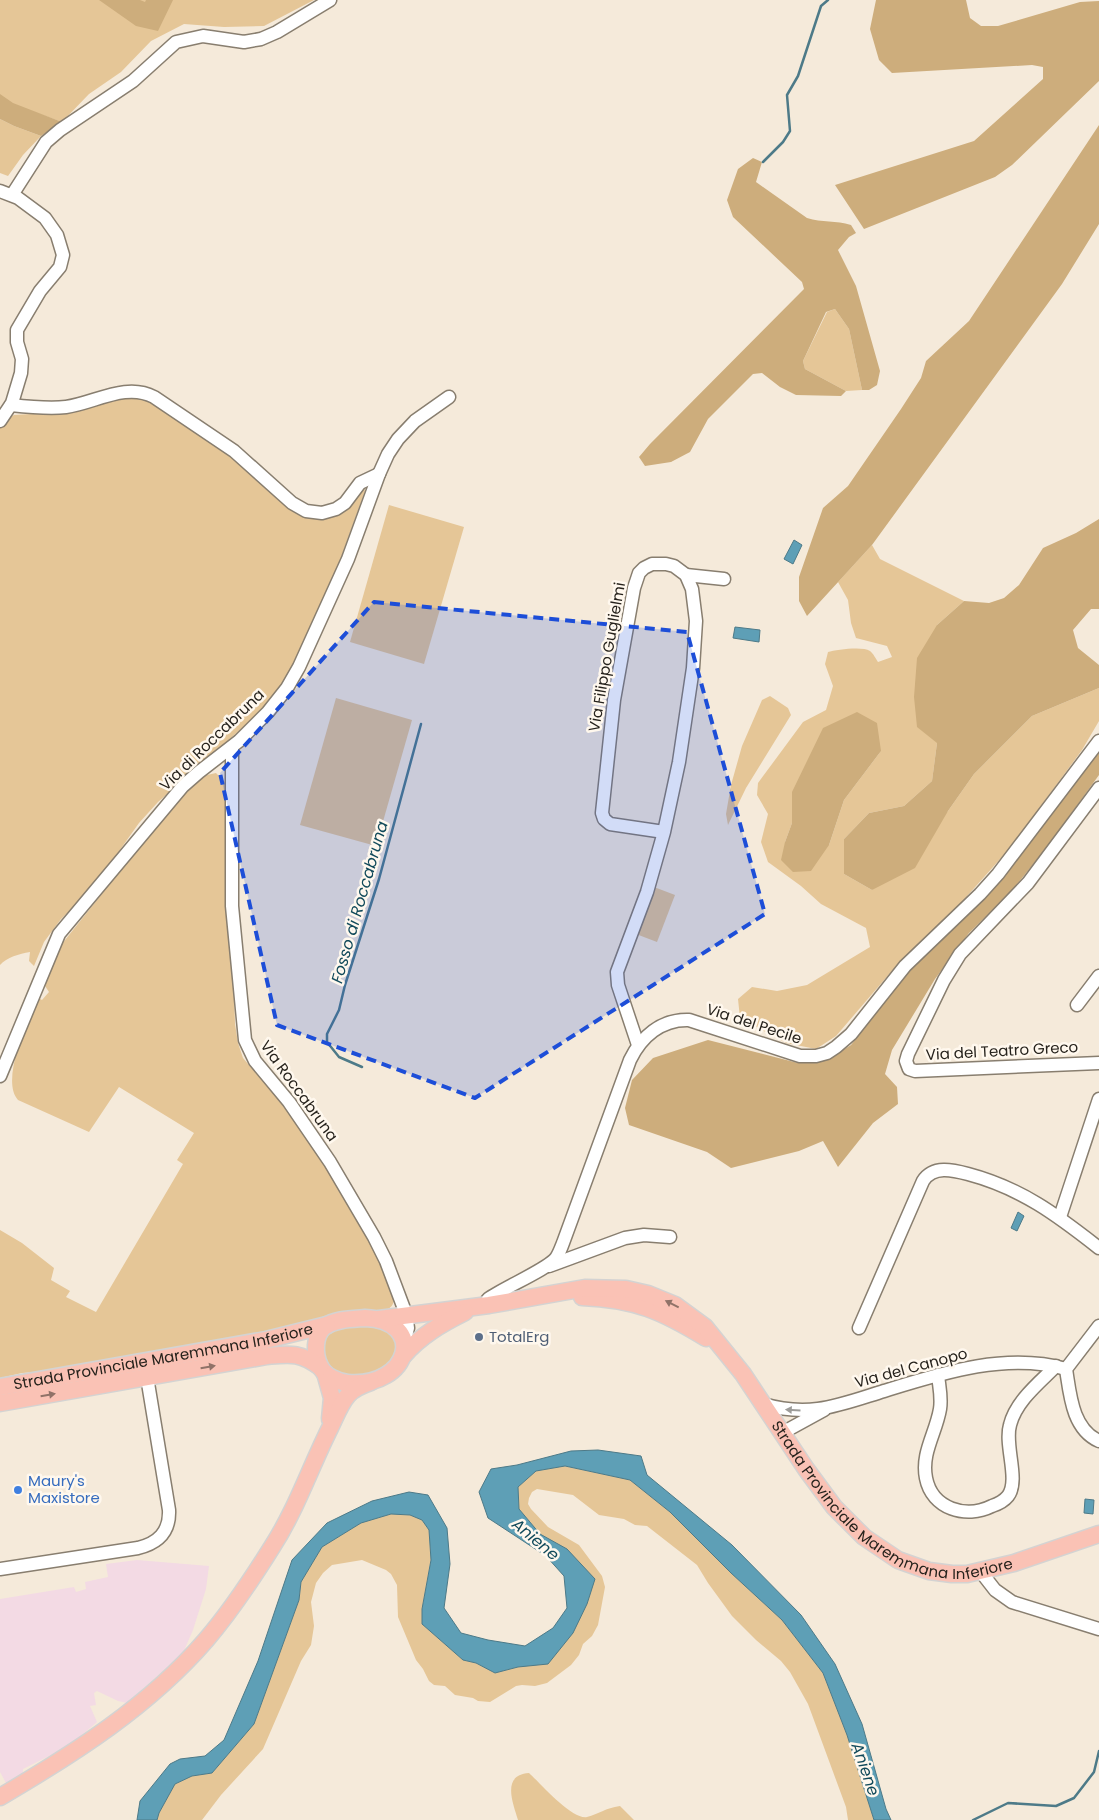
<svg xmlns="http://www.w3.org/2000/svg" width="1099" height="1820" viewBox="0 0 1099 1820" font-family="Poppins,sans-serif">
<rect width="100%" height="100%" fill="#f5eada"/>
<polygon fill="#f3dae4" points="137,1560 209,1566 206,1589 193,1630 183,1653 127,1703 118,1701 97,1691 94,1693 96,1705 90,1706 97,1722 69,1746 23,1769 23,1775 6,1783 0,1772 0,1599 74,1587 76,1592 86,1589 85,1582 108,1577 106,1564"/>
<g fill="#e5c697" fill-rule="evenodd">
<polygon points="0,0 314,0 264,26 224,27 184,24 151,41 121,72 89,94 62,122 12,104 0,95"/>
<polygon points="0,119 14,126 41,136 23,155 8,176 0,173"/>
<polygon points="835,309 849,329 862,390 846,391 805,369 803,361 827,312"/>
<path d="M132,396L146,398L231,455L308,516L364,488L365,491L331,585L285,680L259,713L158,802L139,823L112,861L81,900L61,919L44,942L34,966L29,961L30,952C19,954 7,957 0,965V428L7,419L14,415L65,412L88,408Z"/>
<polygon points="389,505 464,527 424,664 350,642"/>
<path d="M872,545L880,559L964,601L937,625V743L932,781L904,806L869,813L844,839V874L872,890L948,811L974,774L1032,716L1099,688V721L1082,750L1010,848L951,914L897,965L836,1036L816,1049L786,1043L740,1018L738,999L752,987L777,991L807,985L870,947L866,928L821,904L801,886L768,862L761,842L768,814L757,795L758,783L803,722L826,710L833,686L825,664L828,652C836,650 862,646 870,651C873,653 876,659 878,662L892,657L887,646L856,638L851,623L848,600L838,582ZM881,751L844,800L829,845L785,842L792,823Z"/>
<polygon points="770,696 788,708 791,715 746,788 728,825 726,814 731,785 742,746 762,700"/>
<polygon points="336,698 412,720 376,846 300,825"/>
<path d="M216,773L226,783L228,798L235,1024L238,1043L243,1058L282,1104L325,1165L368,1233L394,1296C394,1303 393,1306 387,1310L339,1312L279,1331L48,1371L22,1373L0,1378V1230L22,1243L54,1268L51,1280L70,1291L66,1297L96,1312L183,1164L177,1160L194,1133L119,1087L89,1132L18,1100C0,1081 28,1019 37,997L42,1000L49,992L43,983L57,950L165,815L199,779L207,775Z"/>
<polygon points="654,887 675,895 657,942 636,934"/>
<path d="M365,1325L389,1331L398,1345L393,1363C377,1371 359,1380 341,1375C325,1371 315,1343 331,1332C340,1326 354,1326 365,1325Z"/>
<polygon points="564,1466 630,1480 670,1512 731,1573 782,1620 823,1673 847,1735 874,1820 848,1820 846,1807 808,1704 790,1672 781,1661 756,1640 732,1616 708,1583 697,1565 647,1526 635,1525 624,1519 599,1515 573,1495 537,1489 532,1492 529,1498 528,1504 531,1509 548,1527 579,1545 602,1576 605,1587 598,1625 592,1636 583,1644 579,1655 571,1665 547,1683 535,1686 522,1685 516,1686 490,1702 478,1701 473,1698 455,1695 445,1686 434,1685 429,1681 423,1669 416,1660 398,1617 397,1585 391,1574 386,1570 362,1560 332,1565 323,1573 316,1583 311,1602 314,1626 311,1645 301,1661 263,1749 221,1795 202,1820 157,1820 159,1813 175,1784 192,1776 212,1773 254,1724 299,1600 301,1582 322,1547 361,1523 391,1514 410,1515 422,1520 429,1530 431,1559 422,1609 422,1624 463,1660 476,1663 495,1673 518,1667 573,1633 567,1550 540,1534 519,1509 518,1487 536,1471"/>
<path d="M529,1773C540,1783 572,1820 587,1817C599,1814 605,1808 620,1806L634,1820H518C513,1803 501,1775 529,1773Z"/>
</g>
<g fill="#cdad7c">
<polygon points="99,0 140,0 145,2 146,0 173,0 158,31 136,26"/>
<polygon points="876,0 966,0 970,18 981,26 998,26 1080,2 1099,1 1099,81 1012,165 995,177 864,229 835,185 974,141 1043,79 1043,67 1032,65 892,73 879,60 870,29"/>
<polygon points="0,94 13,103 62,122 41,136 14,126 0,119"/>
<polygon points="1099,125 1099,224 1062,284 872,545 807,616 799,601 799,577 823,508 848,486 901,409 921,378 926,361 969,321"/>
<path d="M753,158L762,162L756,182L807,218C822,223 836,220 851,225L856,233L849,237L838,250L856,286L880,371L877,385L869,390H862L849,329L835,309L826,312L803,361L805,369L846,391L841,396L796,395L780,387L762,373L753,374L708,419L690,452L671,462L645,466L639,457L650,444L804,289L802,282L733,217L727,200L738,169Z"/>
<polygon points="1099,519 1099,609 1091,609 1073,630 1078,648 1099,665 1099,688 1032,716 974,774 948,811 915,868 872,890 844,874 844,839 869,813 904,806 932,781 937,743 917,727 914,697 917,658 937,625 964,601 989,603 1004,598 1019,585 1043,548 1076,533"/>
<polygon points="857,712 877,723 881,751 844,800 829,845 811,871 793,872 781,860 785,842 792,823 792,792 823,728"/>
<polygon points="1099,748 1099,775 1047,847 1010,893 969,933 935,979 892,1050 885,1074 897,1087 898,1104 873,1123 838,1167 823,1141 799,1151 731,1168 707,1152 629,1125 625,1108 632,1080 653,1058 708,1040 798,1063 832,1057 851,1045 915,962 955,922 989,894"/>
</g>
<g fill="#5e9fb6" stroke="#4d7a88">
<polygon points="794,540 802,545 793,564 784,559"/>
<polygon points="735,627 760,630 759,642 733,638"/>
<polygon points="1018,1212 1024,1216 1017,1231 1011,1228"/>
<polygon points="598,1450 641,1456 647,1475 732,1545 801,1615 835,1664 862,1724 886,1809 891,1820 874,1820 847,1735 823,1673 782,1620 731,1573 670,1512 630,1480 565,1466 536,1471 518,1487 519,1509 540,1534 567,1549 595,1579 587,1604 573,1633 548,1664 518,1667 495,1673 476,1663 463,1660 422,1624 422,1609 431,1560 429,1530 422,1520 410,1515 391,1514 361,1523 322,1547 301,1582 299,1600 254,1724 212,1773 192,1776 175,1784 159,1813 157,1820 137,1820 140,1801 170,1764 180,1759 205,1756 224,1740 258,1661 292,1560 327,1523 372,1501 409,1492 428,1495 447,1528 450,1564 444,1608 461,1633 488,1640 525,1646 553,1628 567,1608 564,1576 546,1556 488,1518 479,1492 491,1469 517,1465 571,1451"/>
<polygon points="1085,1499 1094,1500 1093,1514 1084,1513"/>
</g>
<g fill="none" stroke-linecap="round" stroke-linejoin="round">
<g stroke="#4d7a88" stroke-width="2.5">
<polyline points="763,162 783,142 790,131 787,95 798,76 821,6 828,0"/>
<polyline points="362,1067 339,1057 327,1042 327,1034 339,1010 345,985 379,879 421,724"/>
<polyline points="973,1820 1008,1803 1056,1806 1074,1798 1094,1772 1099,1751"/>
</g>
<defs>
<g id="minor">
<polyline points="0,191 18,198 45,218 57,235 63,255 60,267 40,291 17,330 17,342 22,359 21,373 12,403 0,421"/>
<polyline points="12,195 46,142 60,130 133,81 176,42 203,36 244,42 261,39 277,32 330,0"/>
<path d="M11,405C29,407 49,409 66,407C95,403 126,382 154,397L234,451L292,503L306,511L322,513L336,509L345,503L360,483L379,474"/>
<polyline points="686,575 724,579"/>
<polyline points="232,747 232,906 245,1040 255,1061 289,1102 330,1162 374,1237 386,1261 406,1314 408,1328 404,1342"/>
<polyline points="1099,788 1028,883 960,954 944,980 908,1054 906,1061 909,1069 915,1071 1099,1063"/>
<polyline points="1077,1005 1099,976"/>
<polyline points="638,1045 618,985 617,972 647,892 664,832 679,762 693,668 696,621 692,589 686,575 674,566 666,564 652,564 644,568 639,573 634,588 614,700 602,813 604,819 610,824 664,832"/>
<polyline points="0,1076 59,934 183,786 199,772 239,741 268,712 287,688 299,667 348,559 379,474 388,454 398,439 415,421 449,397"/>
<polyline points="1060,1217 1099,1099"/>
<polyline points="549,1266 625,1238 644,1235 670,1237"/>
<path d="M489,1305L488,1299C503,1288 548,1269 556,1258C559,1254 561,1248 563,1243L630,1060C641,1037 661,1019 689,1020L800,1056H816L827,1053L836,1047L851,1034L905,966L980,894L998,874L1099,741"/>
<path d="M1099,1326L1066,1369C1070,1394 1072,1429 1099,1441"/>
<path d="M859,1328L923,1181C933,1165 953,1170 968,1174C1021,1188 1057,1215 1099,1248"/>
<path d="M938,1375C939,1386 942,1397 940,1409C936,1433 921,1453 926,1478C932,1509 966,1519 992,1506C998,1504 1004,1501 1008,1496C1020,1480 1004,1445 1010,1425C1016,1401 1039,1383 1056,1366"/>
<path d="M763,1404C810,1418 839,1405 884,1391C942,1373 1006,1352 1066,1369"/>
<polyline points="782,1433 824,1410"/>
<path d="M0,1569L138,1548C158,1543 170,1532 169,1510L147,1377"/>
<polyline points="981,1572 995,1590 1012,1602 1099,1629"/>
</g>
<g id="major">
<path d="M582,1297C635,1299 662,1311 706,1338"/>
<path d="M365,1318C427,1320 411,1388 348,1383C338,1382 324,1376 320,1366C314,1355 314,1335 324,1327C335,1319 352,1319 365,1318Z"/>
<path id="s1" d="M379,1319L489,1305L585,1288L626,1289L648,1294L675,1305L705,1327L743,1374L806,1469L834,1507L864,1537L898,1560L929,1571L952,1574H967L1014,1563L1099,1534"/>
<path d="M403,1356C420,1336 441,1324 465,1312"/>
<polyline points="325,1373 332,1398 330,1419"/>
<path id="s2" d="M0,1387L266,1340L327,1325"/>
<path d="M0,1403L267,1356C290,1354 300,1352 320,1367"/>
<path d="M0,1797C75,1753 149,1706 206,1640C231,1611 252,1579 272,1547C296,1510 310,1468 330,1428C335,1418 340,1404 348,1395C354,1388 362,1385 371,1382"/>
</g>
</defs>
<use href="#minor" stroke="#887e6f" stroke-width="15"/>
<use href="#major" stroke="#d4d3d2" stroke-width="19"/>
<use href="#minor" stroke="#fff" stroke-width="12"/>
<use href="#major" stroke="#fac2b5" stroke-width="16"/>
</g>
<defs><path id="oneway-solid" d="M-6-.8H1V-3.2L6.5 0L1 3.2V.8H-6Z" transform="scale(1.25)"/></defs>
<g fill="#907268">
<use href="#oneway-solid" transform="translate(672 1304) rotate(-153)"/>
<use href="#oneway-solid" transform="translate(208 1367) rotate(-10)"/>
<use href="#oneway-solid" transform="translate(48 1395) rotate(-10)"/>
</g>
<use fill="#9d9c99" href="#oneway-solid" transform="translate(793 1410) rotate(-177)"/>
<path fill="#1d4ed8" fill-opacity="0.2" stroke="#1d4ed8" stroke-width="4" stroke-dasharray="10 6" stroke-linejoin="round" d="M374,602L687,632L765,914L475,1098L277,1025L220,773Z"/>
<circle fill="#5c6f8a" stroke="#fff8ee" stroke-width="2" cx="479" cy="1337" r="5"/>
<circle fill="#3f7fe0" stroke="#fff8ee" stroke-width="2" cx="18" cy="1490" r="5"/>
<g text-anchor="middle" stroke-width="5" stroke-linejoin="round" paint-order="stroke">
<g font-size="15" fill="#26221c" stroke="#fff8ee">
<text transform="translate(607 657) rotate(-80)" y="5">Via Filippo Guglielmi</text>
<text transform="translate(212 740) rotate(-44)" y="5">Via di Roccabruna</text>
<text transform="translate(754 1024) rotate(18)" y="5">Via del Pecile</text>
<text transform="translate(1002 1051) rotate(-3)" y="5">Via del Teatro Greco</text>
<text transform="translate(299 1091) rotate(54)" y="5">Via Roccabruna</text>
<text dy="5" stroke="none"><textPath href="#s2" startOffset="166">Strada Provinciale Maremmana Inferiore</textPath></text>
<text transform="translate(911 1368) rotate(-15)" y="5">Via del Canopo</text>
<text dy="5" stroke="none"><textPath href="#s1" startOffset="609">Strada Provinciale Maremmana Inferiore</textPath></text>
</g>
<g font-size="15" fill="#4e5e75" stroke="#fff8ee" text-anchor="start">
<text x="489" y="1342">TotalErg</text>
</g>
<g font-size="15" fill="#366cbe" stroke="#fff8ee" text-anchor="start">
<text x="28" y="1486">Maury's<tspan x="28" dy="17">Maxistore</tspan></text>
</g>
<g font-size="16" font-style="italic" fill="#10495a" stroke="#fff8ee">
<text transform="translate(359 902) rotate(-74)" y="6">Fosso di Roccabruna</text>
<text transform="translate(536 1539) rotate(40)" y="6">Aniene</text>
<text transform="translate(866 1769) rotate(71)" y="6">Aniene</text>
</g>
</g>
</svg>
